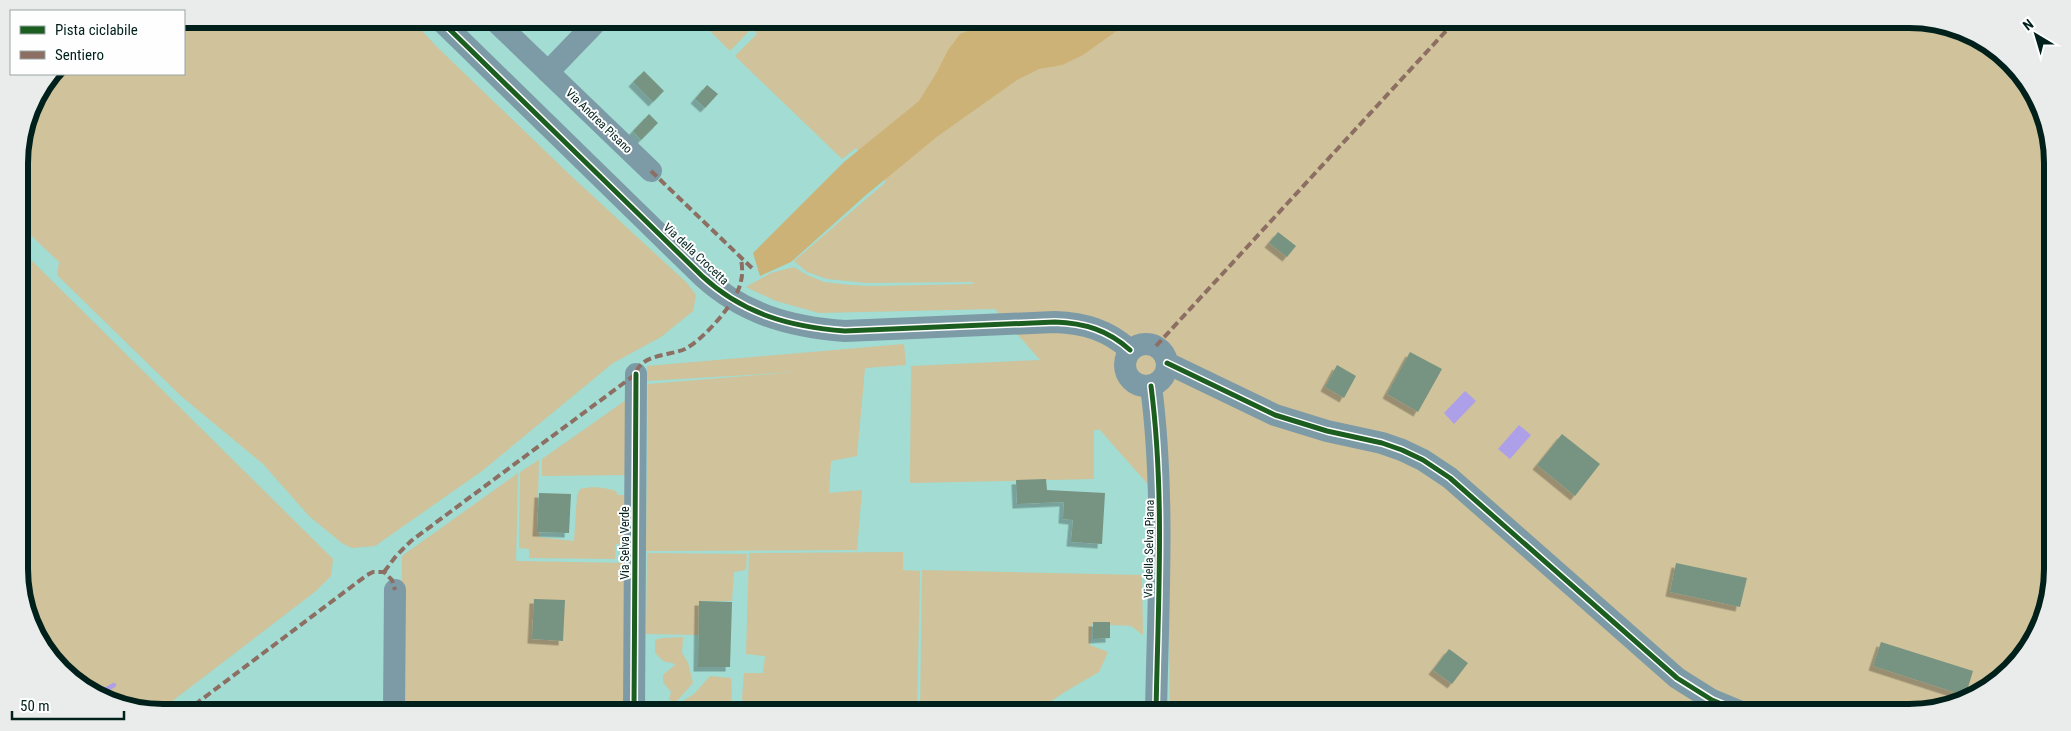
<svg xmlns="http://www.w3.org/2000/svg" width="2071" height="731" viewBox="0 0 2071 731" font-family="'Roboto Condensed',sans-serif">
<defs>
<filter id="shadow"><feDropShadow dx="-4.5" dy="4.5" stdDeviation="0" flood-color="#0004"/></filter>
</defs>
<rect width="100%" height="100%" fill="#a2dcd2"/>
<g fill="#d0c29a">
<polygon points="184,19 411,19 436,46 569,174 687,283 696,295 693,311 661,337 613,363 482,471 375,546 352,548 343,544 309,516 263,464 181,396 57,275 59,262 19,224 19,153 34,99 53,74 184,74"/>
<polygon points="698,19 1908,19 1954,26 2017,68 2051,144 2052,568 2045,614 1996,683 1917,712 1170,712 1167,506 1100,430 1094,430 1094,479 910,483 911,366 1040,360 995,309 819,313 776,301 746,287 771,273 794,267 807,275 824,282 850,285 872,286 974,284 972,282 867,283 827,279 807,272 794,261 886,182 856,148 842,159 735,56 757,34 752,28 730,51"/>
<polygon points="20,249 333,559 331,576 316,591 158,712 117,705 54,663 21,596"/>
<polygon points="904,344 906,365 865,368 857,456 831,461 829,493 862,490 857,550 646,551 648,384 795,372 647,381 647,366"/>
<polygon points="626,400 628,475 542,476 542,459"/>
<path d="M539,460L538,497L539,537L574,541L577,496L580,489C592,486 604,487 616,491L618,495H627L626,544H616L615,559L529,558V549L519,548L520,472Z"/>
<polygon points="518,473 516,561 629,563 627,712 401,712 402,556"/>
<polygon points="903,552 903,570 920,571 917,712 752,712 744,707 742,698 744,673 763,673 765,656 746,654 749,553"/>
<polygon points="647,553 747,554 746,570 734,572 732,601 700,601 699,635 646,634"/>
<polygon points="922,570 1142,575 1143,635 1131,626 1092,624 1090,645 1108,652 1099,672 1063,693 1036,712 920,712"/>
<polygon points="683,637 682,653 688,663 693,683 676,702 669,700 671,692 663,682 663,675 676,664 663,661 655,653 655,640 662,638"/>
<path d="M710,676L731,678C731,685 733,695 731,702C726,717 692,711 680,711L678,704L694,694Z"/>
<polygon points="1071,702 1112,704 1114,707 1142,705 1142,712 1050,712 1053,708"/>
</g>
<polygon fill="#ccb276" points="999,19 1133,19 1083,55 1062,65 1039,69 1017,80 938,136 866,195 791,262 760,276 753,253 844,162 919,101 937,72 948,50 960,34"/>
<g fill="#ada0e8">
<polygon points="1465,391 1476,401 1454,424 1444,413"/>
<polygon points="1519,425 1531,435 1510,459 1498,449"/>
</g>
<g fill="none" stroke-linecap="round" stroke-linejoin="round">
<polyline stroke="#ada0e8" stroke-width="4.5" points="100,693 114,685"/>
</g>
<g fill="#779382" filter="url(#shadow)">
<polygon points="644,71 664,91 653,102 633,82"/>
<polygon points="707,85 718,94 705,108 695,99"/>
<polygon points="649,114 658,123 641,140 633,131"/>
<polygon points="1278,232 1296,246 1287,257 1269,243"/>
<polygon points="1410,352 1442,369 1418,412 1387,394"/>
<polygon points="1337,365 1356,376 1344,398 1325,387"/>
<polygon points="1562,434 1600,464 1575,496 1537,465"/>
<polygon points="1046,479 1047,490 1105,493 1102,544 1071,542 1073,520 1063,519 1064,502 1017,504 1016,480"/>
<polygon points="539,493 571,494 569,533 537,532"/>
<polygon points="1676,563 1747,578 1740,607 1670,592"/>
<polygon points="534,599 565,600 563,641 532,639"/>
<polygon points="699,601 732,602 730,667 698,667"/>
<polygon points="1093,622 1110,622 1110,638 1093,639"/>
<polygon points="1881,642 1973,671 1966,694 1963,695 1873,666"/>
<polygon points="1449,649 1468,663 1452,684 1433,670"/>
</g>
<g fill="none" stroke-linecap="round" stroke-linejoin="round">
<g stroke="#7d9aa7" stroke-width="22">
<path d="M439,19L702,276C743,314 790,327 845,331L1055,322C1084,323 1108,330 1130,350"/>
<polyline points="493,19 651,171"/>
<polyline points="548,72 599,19"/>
<circle cx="1146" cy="365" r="21"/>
<polyline points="1167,363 1275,415 1327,431 1382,443 1402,450 1423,460 1450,478 1677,678 1712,700 1741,712"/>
<path d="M1151,386C1165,494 1158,604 1156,712"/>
<polyline points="394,712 395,590"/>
<polyline points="634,712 636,374"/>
</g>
<g stroke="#8d6e63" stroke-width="4" stroke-dasharray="8 4" stroke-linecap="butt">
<polyline points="651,171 754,270"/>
<polyline points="1156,346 1457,19"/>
<path d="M384,572L396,556L411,541L636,374C640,354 670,356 685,349C703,340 738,301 741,281C743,274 742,265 741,258"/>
<polyline points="185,712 367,575 373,572 384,572 392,580 395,590"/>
</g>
<defs>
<g id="cycleway">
<path d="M439,19L702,276C743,314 790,327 845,331L1055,322C1084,323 1108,330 1130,350"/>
<polyline points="1167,363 1275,415 1327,431 1382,443 1402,450 1423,460 1450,478 1677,678 1712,700 1741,712"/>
<path d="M1151,386C1165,494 1158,604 1156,712"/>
<polyline points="634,712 636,374"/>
</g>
</defs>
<use href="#cycleway" stroke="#fefefe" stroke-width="8"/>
<use href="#cycleway" stroke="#1b5e20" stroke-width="5"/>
</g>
<g text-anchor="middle" stroke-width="4" stroke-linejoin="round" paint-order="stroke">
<g font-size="12" fill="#00201b" stroke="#fefefe">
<text transform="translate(599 121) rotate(44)" y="4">Via Andrea Pisano</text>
<text transform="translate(696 254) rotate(43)" y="4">Via della Crocetta</text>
<text transform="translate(625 543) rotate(-90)" y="4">Via Selva Verde</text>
<text transform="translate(1149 549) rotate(-89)" y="4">Via della Selva Piana</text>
</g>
</g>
<path d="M0 0H2071V731H0ZM163 28H1909A135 135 0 0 1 2044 163V569A135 135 0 0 1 1909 704H163A135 135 0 0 1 28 569V163A135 135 0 0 1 163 28Z" fill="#eaecec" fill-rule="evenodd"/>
<path fill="none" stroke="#00201b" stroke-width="6" d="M163 28H1909A135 135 0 0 1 2044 163V569A135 135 0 0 1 1909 704H163A135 135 0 0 1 28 569V163A135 135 0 0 1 163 28Z"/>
<rect x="10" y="10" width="175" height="65" fill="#fefefe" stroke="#98a5a3"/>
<rect x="20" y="26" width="25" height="8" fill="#1b5e20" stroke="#98a5a3"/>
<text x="55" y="35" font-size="15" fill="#00201b">Pista ciclabile</text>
<rect x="20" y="51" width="25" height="8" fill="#8d6e63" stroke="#98a5a3"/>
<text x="55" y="60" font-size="15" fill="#00201b">Sentiero</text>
<g transform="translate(2036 35) rotate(322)" stroke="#fefefe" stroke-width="4" paint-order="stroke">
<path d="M0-4L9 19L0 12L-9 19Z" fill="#00201b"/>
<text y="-8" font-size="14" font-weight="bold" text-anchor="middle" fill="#00201b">N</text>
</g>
<path d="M12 711v8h112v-8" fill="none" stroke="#00201b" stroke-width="2.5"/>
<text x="20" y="711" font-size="15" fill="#00201b" stroke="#fefefe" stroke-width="4" paint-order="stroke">50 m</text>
</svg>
